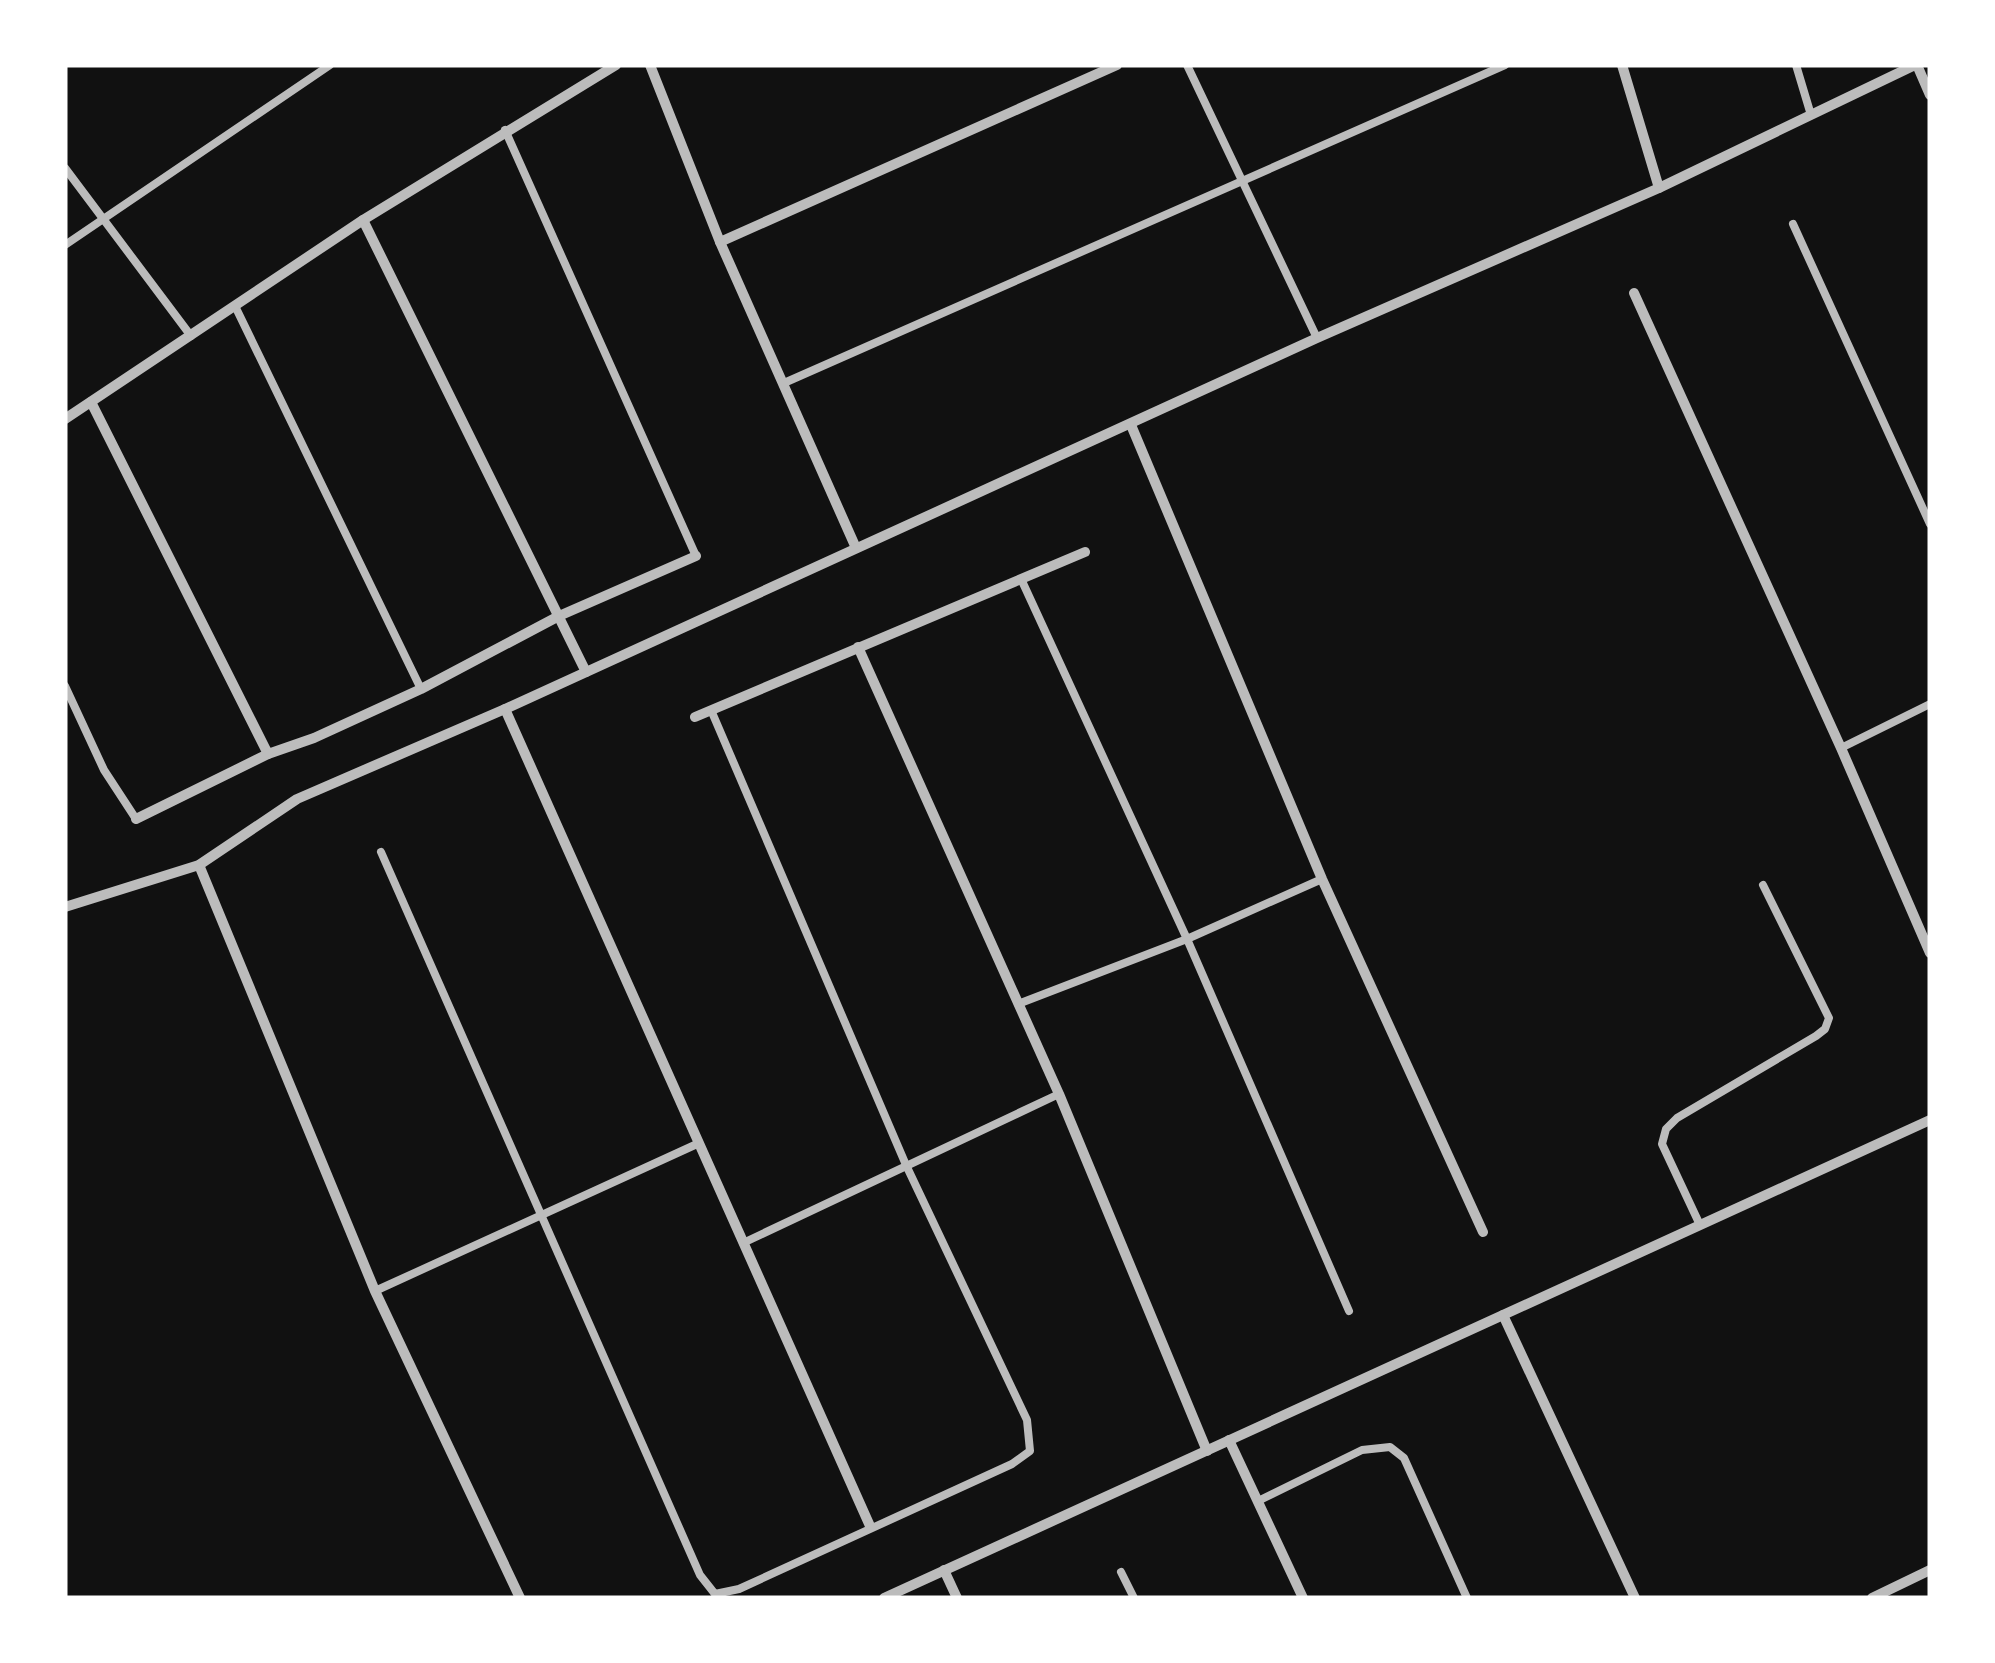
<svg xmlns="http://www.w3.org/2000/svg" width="1995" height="1663" viewBox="0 0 1995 1663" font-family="'Noto Sans',sans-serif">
<rect width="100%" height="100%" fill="#111"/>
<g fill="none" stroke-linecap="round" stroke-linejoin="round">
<g stroke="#bcbcbc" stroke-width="8">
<polyline points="1187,65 1317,338"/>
<polyline points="1796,65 1811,115"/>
<polyline points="505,130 696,556"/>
<polyline points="65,168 191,336"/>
<polyline points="1793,224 1930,524"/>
<polyline points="65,245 330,65"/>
<polyline points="235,306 421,689"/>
<polyline points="784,383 1505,65"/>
<polyline points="1022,581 1187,939 1349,1311"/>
<polyline points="65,686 104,770 136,819"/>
<polyline points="1841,748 1930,704"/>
<polyline points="381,852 700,1575 715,1594 739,1589 1012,1464 1030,1451 1027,1420 906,1165 711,710"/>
<polyline points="1018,1004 1187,939 1322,879"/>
<polyline points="1700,1225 1662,1144 1666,1129 1677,1118 1816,1036 1825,1029 1829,1018 1763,885"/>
<polyline points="743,1243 1059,1094"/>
<polyline points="375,1291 697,1144"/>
<polyline points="1258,1501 1362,1450 1390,1447 1404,1458 1467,1598"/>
<polyline points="1121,1572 1134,1598"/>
</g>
<g stroke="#bcbcbc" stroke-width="10">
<polyline points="650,65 720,242 856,548"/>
<polyline points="1622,65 1659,188"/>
<polyline points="1917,65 1930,95"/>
<polyline points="363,220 586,672"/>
<polyline points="720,242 1117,65"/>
<polyline points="1634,293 1841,748 1930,953"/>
<polyline points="91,402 268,754 314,738 421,689 559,616 696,556"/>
<polyline points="65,419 363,220 616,65"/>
<polyline points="1131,425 1322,879 1483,1232"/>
<polyline points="858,647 1059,1094 1207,1451"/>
<polyline points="505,709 870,1526"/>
<polyline points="695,717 1085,552"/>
<polyline points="136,819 268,754"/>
<polyline points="199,865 375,1291 520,1598"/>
<polyline points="65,907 199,865 297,799 505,709 1317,338 1659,188 1915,65"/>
<polyline points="1503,1315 1635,1598"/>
<polyline points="1229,1440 1303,1598"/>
<polyline points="944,1570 957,1598"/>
<polyline points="884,1598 1930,1120"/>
<polyline points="1872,1598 1930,1570"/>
</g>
</g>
<rect width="1995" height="1663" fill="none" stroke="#ffffff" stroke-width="135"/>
</svg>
